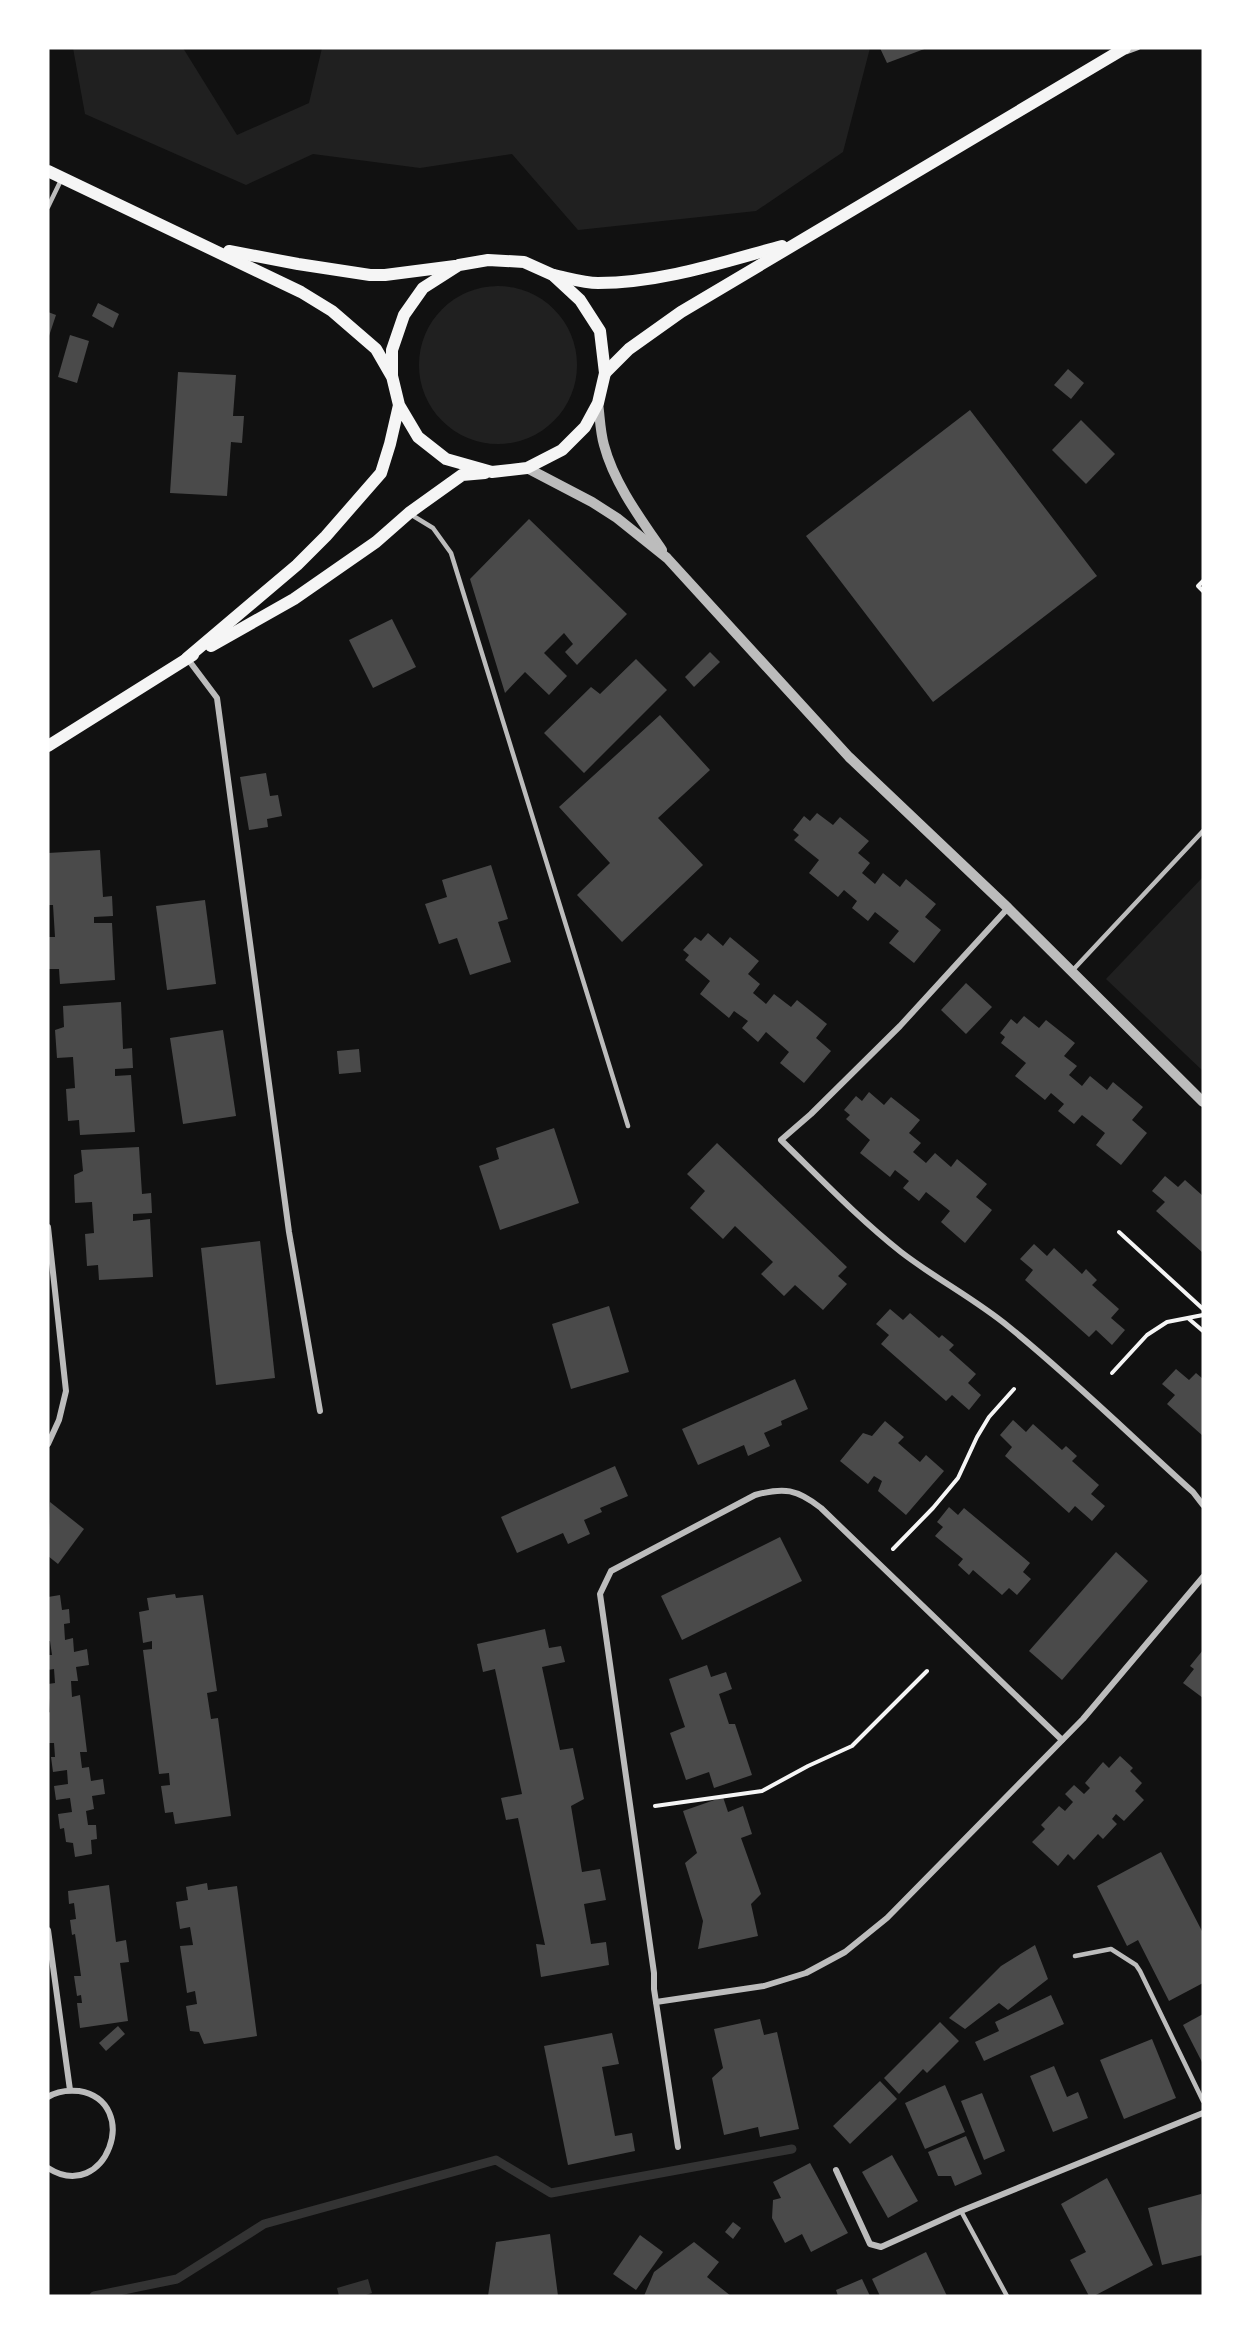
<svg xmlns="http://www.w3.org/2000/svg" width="1251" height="2344" viewBox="0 0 1251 2344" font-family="'PT Serif',serif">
<rect width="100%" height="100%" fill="#111"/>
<g fill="#202020">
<polygon points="73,48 183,48 237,135 309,103 322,48 870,48 843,152 756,211 578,230 512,154 420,168 313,154 246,185 85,114"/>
<circle cx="498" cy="365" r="79"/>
<polygon points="1203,877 1203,1071 1106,979"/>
</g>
<polygon fill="#333" points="368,2279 372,2293 363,2296 339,2296 337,2288"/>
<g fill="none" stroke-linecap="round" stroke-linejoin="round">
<polyline stroke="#333" stroke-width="9" points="94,2296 177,2279 264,2224 496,2160 551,2193 792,2149"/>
</g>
<g fill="#4a4a4a">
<polygon points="880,48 927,48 887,63"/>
<polygon points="98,303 119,314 113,328 92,316"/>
<polygon points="48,312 56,315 48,339"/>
<polygon points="70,335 89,341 77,383 58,377"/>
<polygon points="1068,369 1084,383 1071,399 1054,385"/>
<polygon points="178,372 236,375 233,416 244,416 242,443 231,442 227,496 170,493"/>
<polygon points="970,410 1097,576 933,702 806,536"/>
<polygon points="1081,420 1115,454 1086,484 1052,450"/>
<polygon points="529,519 627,614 577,665 565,652 573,644 564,633 544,653 567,676 549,695 525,672 505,693 470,579"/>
<polygon points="392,619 416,667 373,688 349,640"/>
<polygon points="710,652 720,662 694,687 685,677"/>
<polygon points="636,659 667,690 584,773 544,733 591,687 600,694"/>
<polygon points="660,715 710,770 658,818 703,865 622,942 577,895 610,863 559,807"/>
<polygon points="266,773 270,796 278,795 282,816 267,819 268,827 249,830 240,777"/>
<polygon points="817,813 833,825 840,817 869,841 858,853 870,863 862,873 875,884 883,873 900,887 906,879 936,904 925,917 941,930 914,963 889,943 899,931 875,912 868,921 852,908 857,901 844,890 838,897 809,873 819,860 794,840 799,835 793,830 804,816 810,821"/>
<polygon points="100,850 103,897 112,896 113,916 94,917 94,923 112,923 115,980 60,984 59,969 48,969 48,937 55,937 53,905 48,905 48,853"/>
<polygon points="491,865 508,919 498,922 511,962 470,975 457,938 439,944 425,904 447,897 442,880"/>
<polygon points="205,900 216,984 167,990 156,906"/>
<polygon points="708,933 723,946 730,937 759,961 748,974 760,984 753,993 766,1004 774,994 791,1007 797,1000 827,1024 816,1038 831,1051 804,1083 780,1063 789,1052 766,1032 758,1042 742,1028 748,1021 734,1011 729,1018 700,994 710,981 685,960 689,955 683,950 695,937 701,941"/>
<polygon points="966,983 992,1007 966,1034 941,1010"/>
<polygon points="121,1002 123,1049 132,1048 133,1068 115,1069 115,1076 131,1075 135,1132 80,1135 79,1120 68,1121 66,1089 75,1088 73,1057 57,1058 55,1030 64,1027 63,1006"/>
<polygon points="1024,1016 1039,1028 1046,1020 1075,1043 1064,1056 1077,1066 1069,1075 1082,1086 1090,1076 1107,1090 1113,1082 1143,1107 1132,1120 1147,1133 1121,1165 1096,1145 1105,1133 1082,1115 1074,1124 1058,1111 1064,1104 1051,1093 1045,1100 1015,1076 1026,1063 1001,1043 1005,1037 1000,1033 1011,1019 1017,1024"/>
<polygon points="223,1030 236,1116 183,1124 170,1038"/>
<polygon points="359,1049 361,1072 339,1074 337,1051"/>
<polygon points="869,1092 884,1105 891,1097 920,1120 909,1133 921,1143 913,1152 926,1163 935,1153 951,1167 957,1159 987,1184 976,1197 992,1210 965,1243 941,1222 950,1211 926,1192 919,1201 903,1188 909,1181 895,1170 890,1177 860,1153 870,1140 846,1119 850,1115 844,1110 856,1096 862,1101"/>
<polygon points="554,1128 579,1203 500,1230 479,1166 499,1159 496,1148"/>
<polygon points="717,1143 847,1267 838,1276 847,1284 823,1310 795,1285 784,1296 761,1274 773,1262 735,1226 723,1239 690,1208 705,1191 687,1174"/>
<polygon points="139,1147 142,1194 151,1193 152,1213 133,1214 133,1221 150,1219 153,1277 99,1280 98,1265 87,1266 85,1234 94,1233 92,1202 75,1203 74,1175 83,1171 81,1150"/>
<polygon points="1165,1176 1178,1187 1185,1180 1203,1196 1203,1253 1156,1211 1165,1202 1152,1191"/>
<polygon points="260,1241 275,1378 216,1385 201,1248"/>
<polygon points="1034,1244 1047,1256 1054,1248 1082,1274 1086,1269 1097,1280 1092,1285 1119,1309 1111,1318 1125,1330 1112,1345 1096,1330 1089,1337 1025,1280 1033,1270 1020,1259"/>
<polygon points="609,1306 629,1372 571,1389 552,1324"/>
<polygon points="890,1309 903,1320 910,1313 939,1338 942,1335 954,1345 949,1350 976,1374 968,1383 981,1395 969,1410 952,1395 946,1401 881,1344 889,1335 876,1324"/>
<polygon points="1176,1369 1189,1380 1196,1373 1203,1379 1203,1436 1167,1404 1175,1395 1162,1384"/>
<polygon points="795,1379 808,1409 781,1421 782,1425 764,1433 770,1446 748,1456 744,1445 698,1465 682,1429"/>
<polygon points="1013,1420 1026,1432 1033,1424 1062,1450 1066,1446 1077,1456 1072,1461 1099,1485 1091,1494 1105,1506 1092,1521 1075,1506 1069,1513 1005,1456 1012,1447 1000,1435"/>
<polygon points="885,1421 904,1437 898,1443 920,1462 926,1455 944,1471 906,1515 878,1491 882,1481 874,1476 868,1484 840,1461 863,1433 872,1436"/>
<polygon points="615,1466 628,1496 600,1508 602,1512 584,1520 590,1534 568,1544 563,1533 517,1553 501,1517"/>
<polygon points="50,1502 84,1529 58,1564 48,1556"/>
<polygon points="949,1507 958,1515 964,1508 1030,1563 1023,1572 1031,1579 1017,1595 1009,1588 1002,1595 973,1570 969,1575 958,1565 963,1559 935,1536 943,1527 937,1522"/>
<polygon points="780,1537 802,1581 682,1640 661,1596"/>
<polygon points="1116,1552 1148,1581 1062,1680 1029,1651"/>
<polygon points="175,1594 176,1598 203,1595 217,1691 207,1693 211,1719 218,1718 231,1816 175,1824 173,1812 165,1813 161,1786 170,1785 169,1773 159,1774 143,1650 152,1649 152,1641 143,1643 139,1612 149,1610 147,1598"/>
<polygon points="60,1595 62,1610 69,1609 70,1623 64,1624 65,1640 73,1638 74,1652 87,1649 89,1665 76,1667 78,1681 71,1681 72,1697 80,1695 87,1752 80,1752 82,1768 89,1767 91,1781 103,1779 105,1794 92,1796 94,1809 86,1811 88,1825 96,1825 97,1839 91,1840 92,1854 75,1857 73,1843 66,1842 64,1828 60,1829 58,1814 72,1812 70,1798 56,1800 54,1786 68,1784 67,1770 53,1772 51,1757 55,1757 54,1743 49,1743 48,1737 48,1713 50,1712 48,1684 55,1683 54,1669 48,1670 48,1655 52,1655 50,1641 48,1641 48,1597"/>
<polygon points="545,1629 549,1648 561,1646 565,1662 542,1667 560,1750 573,1748 584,1799 571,1806 582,1872 600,1869 606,1900 584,1904 591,1944 606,1942 609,1965 541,1977 536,1944 545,1945 518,1818 506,1820 501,1798 522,1794 495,1669 483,1672 477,1644"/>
<polygon points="1203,1650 1203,1698 1183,1683 1194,1669 1190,1666"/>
<polygon points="707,1665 711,1677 726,1672 732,1689 719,1694 729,1724 735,1724 752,1775 714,1788 709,1772 686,1780 670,1733 685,1727 669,1679"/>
<polygon points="1120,1756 1133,1768 1130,1771 1142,1783 1135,1791 1144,1800 1124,1821 1116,1814 1112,1819 1117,1824 1103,1839 1098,1834 1074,1860 1068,1854 1058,1866 1032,1842 1045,1829 1041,1825 1059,1806 1065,1811 1073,1802 1065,1794 1074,1785 1084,1794 1090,1788 1085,1783 1103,1762 1109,1768"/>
<polygon points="723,1797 728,1812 743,1806 752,1834 741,1838 761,1894 751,1904 758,1936 698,1949 703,1921 685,1863 697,1853 683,1811"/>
<polygon points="1161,1852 1203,1933 1203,1983 1169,2001 1138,1940 1127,1946 1097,1886"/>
<polygon points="207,1883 208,1890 237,1886 257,2036 204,2044 199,2032 190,2031 186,2006 197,2004 195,1991 187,1993 180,1946 193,1945 190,1927 180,1929 176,1902 188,1900 186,1887"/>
<polygon points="109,1885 116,1942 126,1940 129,1962 120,1963 128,2021 80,2028 77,2003 82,2003 81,1995 77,1996 74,1976 81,1976 75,1934 72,1935 70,1920 76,1919 74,1903 69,1904 68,1891"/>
<polygon points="1035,1945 1048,1979 1008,2010 999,2003 965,2029 949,2018 1001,1966"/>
<polygon points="1051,1995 1064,2024 984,2061 975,2042 999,2031 995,2022"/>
<polygon points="1203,2014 1203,2064 1183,2025"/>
<polygon points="760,2019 764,2035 777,2032 799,2129 760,2137 758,2127 724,2135 712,2078 723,2068 714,2029"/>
<polygon points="940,2022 959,2041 927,2073 923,2069 899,2094 884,2078"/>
<polygon points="118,2026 125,2034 106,2051 99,2043"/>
<polygon points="612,2033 619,2064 602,2067 615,2136 632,2133 635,2151 568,2165 544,2046"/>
<polygon points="1152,2039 1176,2098 1124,2119 1100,2060"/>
<polygon points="1054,2066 1067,2097 1078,2092 1088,2118 1053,2132 1030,2076"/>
<polygon points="880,2081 897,2099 850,2144 833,2126"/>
<polygon points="945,2085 965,2132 925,2149 905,2103"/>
<polygon points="982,2093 1005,2151 984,2160 961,2101"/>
<polygon points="966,2136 982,2174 955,2186 951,2176 938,2176 928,2152"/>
<polygon points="892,2155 918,2201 888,2218 862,2172"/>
<polygon points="810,2163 848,2233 811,2252 802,2234 785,2243 772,2218 773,2200 781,2198 773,2182"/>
<polygon points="1107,2178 1153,2265 1094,2296 1089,2296 1070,2260 1086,2252 1061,2204"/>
<polygon points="1201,2194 1203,2255 1162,2265 1148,2208"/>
<polygon points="733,2222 741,2228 733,2239 725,2232"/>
<polygon points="550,2234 558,2296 488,2296 496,2242"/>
<polygon points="640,2235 663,2252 636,2290 613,2274"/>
<polygon points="694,2242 719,2262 707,2277 731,2296 644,2296 654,2272"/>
<polygon points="926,2252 947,2296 880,2296 872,2279"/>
<polygon points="862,2279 870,2296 838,2296 836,2290"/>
</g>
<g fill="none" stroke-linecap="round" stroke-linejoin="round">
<g stroke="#f5f5f5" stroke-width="4">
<polyline points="1203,581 1198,586 1203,591"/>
<polyline points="1119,1232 1203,1309"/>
<polyline points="1189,1319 1203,1331"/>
<polyline points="1112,1373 1147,1335 1167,1322 1203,1315"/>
<polyline points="893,1549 933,1508 958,1478 977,1437 989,1417 1014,1389"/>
<polyline points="655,1806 762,1791 808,1766 852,1746 927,1671"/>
</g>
<g stroke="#bcbcbc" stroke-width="4.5">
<polyline points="1127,52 1138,48"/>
<polyline points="48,207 62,178"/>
<polyline points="410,514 433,528 451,553 628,1126"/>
<polyline points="1072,971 1203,831"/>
<polyline points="1075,1956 1111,1949 1136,1965 1140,1971 1203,2101"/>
<polyline points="961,2211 1007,2296"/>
</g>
<g stroke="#bcbcbc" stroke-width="6">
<polyline points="187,658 217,698 289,1232 320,1411"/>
<path d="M1008,908L900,1026L811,1114L781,1140C820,1178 858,1218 901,1252C936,1279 975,1299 1009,1327C1073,1379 1132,1437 1193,1492L1203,1505"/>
<polyline points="48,1227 66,1391 59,1420 48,1444"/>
<polyline points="48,1930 70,2090"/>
<polyline points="656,2002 764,1986 806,1973 845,1952 887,1918 1083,1719 1203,1577"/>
<path d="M48,2097C57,2091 68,2090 79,2091C143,2102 106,2205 48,2168"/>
<path d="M678,2147L654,1989V1973L600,1594L611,1571L755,1495C784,1487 797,1489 821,1508L1062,1740"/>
<polyline points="836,2170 870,2244 881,2247 961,2211 1203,2113"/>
</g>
<g stroke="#bcbcbc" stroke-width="10">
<path d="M598,403C600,417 600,431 604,445C614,483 640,518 662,550"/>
<polyline points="527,468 592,502 617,518 667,558 849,757 1008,908 1203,1102"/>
</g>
<g stroke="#f5f5f5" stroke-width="12">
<polyline points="48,171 301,292 332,311 376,349 391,375"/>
<polyline points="229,251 298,264 370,275 385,275 455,266"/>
<path d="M553,275C568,278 584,283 598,283C661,283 723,262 782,246"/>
<polyline points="605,373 629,349 681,312 1125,48"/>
<polyline points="211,646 294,599 376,542 409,513 462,475 485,473"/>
<polyline points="187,658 297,565 326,536 381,473 390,444 399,405 392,376 392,350 404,315 423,288 459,265 488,260 524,262 553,275 580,300 600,331 605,373 598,403 585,427 562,450 527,468 492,472 446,459 418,437 399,405"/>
<polyline points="48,746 193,655"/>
</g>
</g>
<rect width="1251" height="2344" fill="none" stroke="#ffffff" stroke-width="99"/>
</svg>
